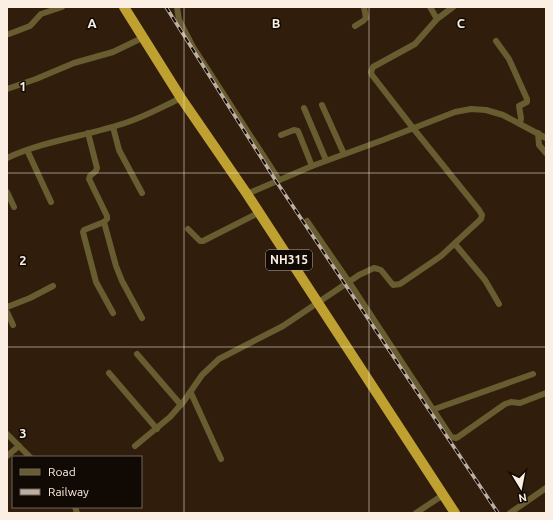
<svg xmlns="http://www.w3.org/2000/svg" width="553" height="520" viewBox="0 0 553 520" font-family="Ubuntu,sans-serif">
<rect width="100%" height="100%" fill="#301d0c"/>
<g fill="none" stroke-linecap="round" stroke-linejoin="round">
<g stroke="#685c31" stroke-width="6">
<polyline points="177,7 179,20 193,47 279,180"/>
<polyline points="437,19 453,7"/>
<polyline points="355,26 363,21 366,18 364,7"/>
<polyline points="9,34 30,26 41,14 62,7"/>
<polyline points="496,41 509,59 527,99 527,102 519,106 521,118 520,124"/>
<polyline points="7,89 36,79 74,63 113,52 142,38"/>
<polyline points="322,105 344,154"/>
<polyline points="304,108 326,160"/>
<polyline points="113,127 119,150 142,193"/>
<polyline points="88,133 97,168 96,171 90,176 89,179 107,216 107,219 104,222 116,266 122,281 142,318"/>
<polyline points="538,133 539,145 546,153"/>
<polyline points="281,135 294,130 298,131 312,166"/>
<polyline points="27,150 51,202"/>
<path d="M7,158C46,140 88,136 128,122C146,116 164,106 181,98"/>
<polyline points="7,192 14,207"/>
<polyline points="247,194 312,166 383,140 455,112 471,109 486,110 503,115 546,138"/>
<polyline points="307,221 349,282 451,437 456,438 458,437 505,404 511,402 520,403 546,393"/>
<polyline points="104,222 84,230 83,232 96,282 113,313"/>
<polyline points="188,229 200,241 203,241 258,213"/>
<polyline points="455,244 485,280 499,304"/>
<polyline points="7,307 30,298 53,286"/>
<polyline points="7,312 13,325"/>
<polyline points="137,354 181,405"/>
<polyline points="109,373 157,429"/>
<polyline points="191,393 221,459"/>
<polyline points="432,410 533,374"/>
<polyline points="7,434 30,457"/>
<polyline points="135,446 170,417 184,401 202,375 219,359 283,326 359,275 374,268 378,269 381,270 393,285 400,284 441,256 481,219 482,215 479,210 413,128 372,75 371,72 373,67 415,44 437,19 430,7"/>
<polyline points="7,456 19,446"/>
<polyline points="75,507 77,513"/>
<polyline points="416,513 443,495"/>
<polyline points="510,513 546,488"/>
</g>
<polyline stroke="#bea130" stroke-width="10" points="124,7 181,98 247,194 455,513"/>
<defs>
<polyline id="rail" points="166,7 276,181 498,513"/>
</defs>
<use href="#rail" stroke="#beafa3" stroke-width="3.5"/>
<use href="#rail" stroke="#110904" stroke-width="2" stroke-dasharray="6" stroke-linecap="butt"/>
</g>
<path fill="none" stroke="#fbeee3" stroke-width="1" stroke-opacity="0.55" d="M184,7V513M369,7V513M7,173H546M7,347H546"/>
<g text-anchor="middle" stroke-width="3" stroke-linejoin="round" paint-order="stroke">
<rect fill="#110904" stroke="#b5a9a0" stroke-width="1" x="266" y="250" width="46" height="20" rx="3"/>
<g font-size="12" font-weight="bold" fill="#fbeee3">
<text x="289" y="264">NH315</text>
</g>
</g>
<g font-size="13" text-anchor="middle" font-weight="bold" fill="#fbeee3" stroke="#110904" stroke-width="3" stroke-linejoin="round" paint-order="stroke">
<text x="92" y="28">A</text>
<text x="276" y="28">B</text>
<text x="461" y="28">C</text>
<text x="23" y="91">1</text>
<text x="23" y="265">2</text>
<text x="23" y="438">3</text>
</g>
<rect width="553" height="520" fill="none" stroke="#fbeee3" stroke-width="16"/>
<rect x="12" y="456" width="130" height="52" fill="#110904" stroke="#6f655d"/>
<rect x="20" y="469" width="20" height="6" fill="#685c31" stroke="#6f655d"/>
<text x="48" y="476" font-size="12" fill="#fbeee3">Road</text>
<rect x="20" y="489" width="20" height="6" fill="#beafa3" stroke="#6f655d"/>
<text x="48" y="496" font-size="12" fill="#fbeee3">Railway</text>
<g transform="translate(521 488) rotate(170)" stroke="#110904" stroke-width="3" paint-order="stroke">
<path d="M0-3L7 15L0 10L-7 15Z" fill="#fbeee3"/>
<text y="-6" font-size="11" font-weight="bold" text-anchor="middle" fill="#fbeee3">N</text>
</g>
</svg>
